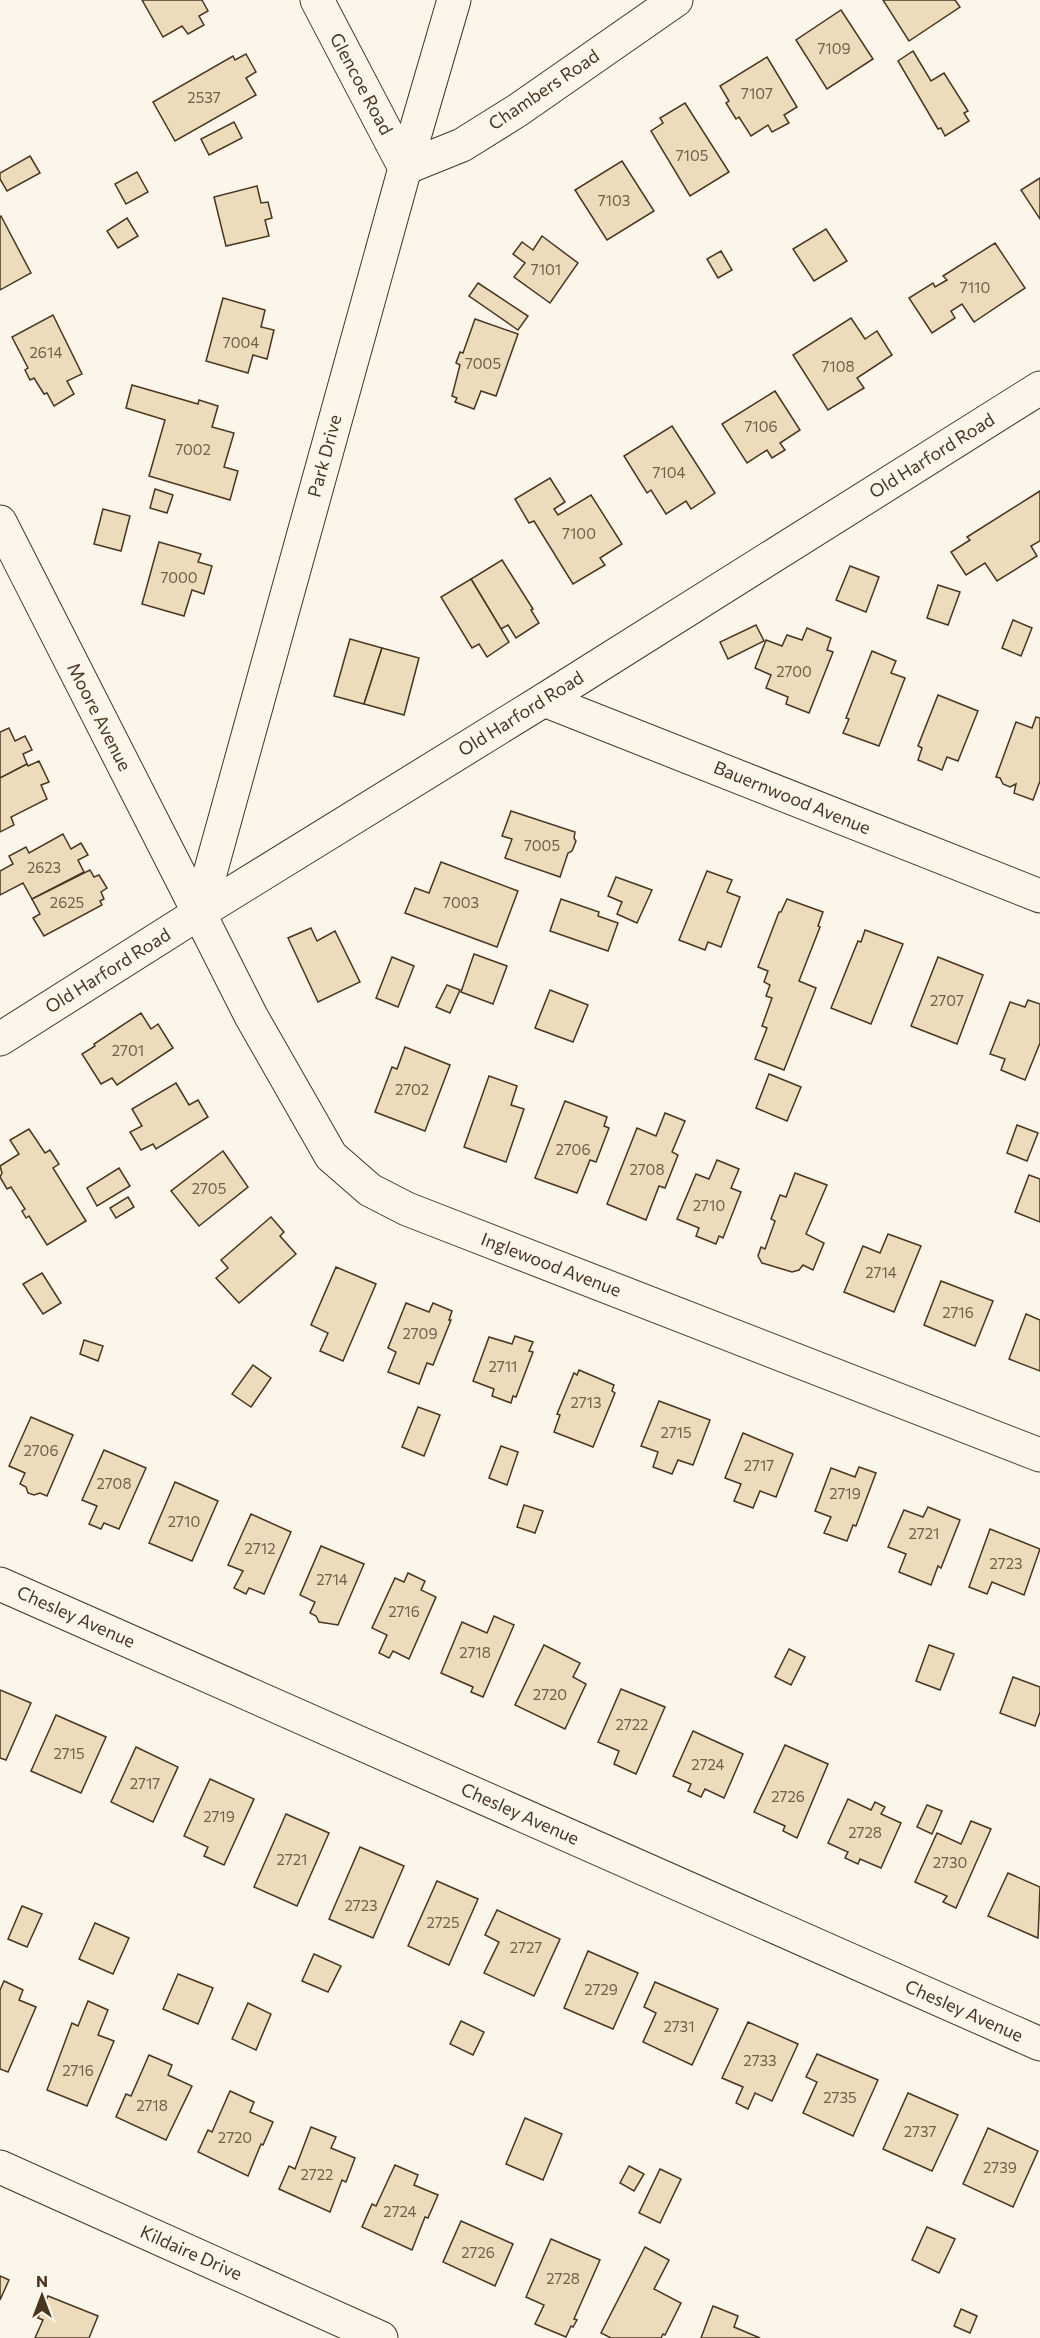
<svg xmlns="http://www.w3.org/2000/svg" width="1040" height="2338" viewBox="0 0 1040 2338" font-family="Commissioner,sans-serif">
<rect width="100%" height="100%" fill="#fbf6e9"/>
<g fill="#ecdcbc" stroke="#4a3520" stroke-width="1.5">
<polygon points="142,0 202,0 208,11 199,16 204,25 188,34 182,26 163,37"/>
<polygon points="883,0 955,0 960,7 909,41"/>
<polygon points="841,10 873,59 827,89 796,40"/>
<polygon points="913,51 931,81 944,73 968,111 964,113 969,121 945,136 941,128 938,129 898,61"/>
<polygon points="246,54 256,72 246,78 256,95 175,141 153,102 233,56 235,60"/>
<polygon points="767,57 797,107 784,115 789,123 772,132 768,125 751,136 739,117 736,119 726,103 729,101 720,86"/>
<polygon points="685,103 729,172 690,196 651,131 663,123 660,118"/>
<polygon points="234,122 242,138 209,155 201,139"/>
<polygon points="30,156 40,173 7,191 0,179 0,173"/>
<polygon points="622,161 654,211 607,240 575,190"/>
<polygon points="137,172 148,192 126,204 115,184"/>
<polygon points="1040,178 1040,219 1021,190"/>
<polygon points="257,186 261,203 268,202 272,218 265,220 269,236 226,246 214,197"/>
<polygon points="1,216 31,273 0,290 0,217"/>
<polygon points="127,218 138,236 118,248 107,231"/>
<polygon points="826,229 847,261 814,281 793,249"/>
<polygon points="542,236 578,263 550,303 514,277 525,263 513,254 522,242 533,250"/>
<polygon points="995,243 1025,288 974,322 962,304 951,311 955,318 932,333 909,298 933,283 935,287 947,280 943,276"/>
<polygon points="721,251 732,270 718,278 707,259"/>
<polygon points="478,283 528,316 518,330 469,296"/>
<polygon points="223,298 265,310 261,327 274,330 267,359 253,355 248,373 206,361"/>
<polygon points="53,315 82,374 67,381 74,394 54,406 47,393 44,394 34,378 30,380 25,370 28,368 12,337"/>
<polygon points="851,318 865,339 877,331 892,355 857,378 864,388 828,410 793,355"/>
<polygon points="475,319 518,334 496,396 481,391 474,409 455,402 457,398 452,396 460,365 456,363 460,352 463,353"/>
<polygon points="132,385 198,404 199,400 218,406 212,427 234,433 224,467 238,471 230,500 149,476 165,420 126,408"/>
<polygon points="775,391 800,430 780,443 785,450 772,458 767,450 747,463 722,424"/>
<polygon points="672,426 715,493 691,509 686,501 666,514 651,490 647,493 624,456"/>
<polygon points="550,478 565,502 554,509 558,515 591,495 622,544 600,558 605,565 573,584 534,521 529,523 515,499"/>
<polygon points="155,489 173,495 167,513 150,508"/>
<polygon points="1040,491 1040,541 1031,546 1037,556 997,581 985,563 966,575 951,552 970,540 967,537"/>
<polygon points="103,509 130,516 121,551 94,544"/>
<polygon points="159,542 201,554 198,562 212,566 204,594 192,590 184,616 142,604"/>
<polygon points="502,560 533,609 531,610 539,623 516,638 508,625 501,629 471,579"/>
<polygon points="850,566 879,577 866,612 836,600"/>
<polygon points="471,579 509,642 487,657 479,644 472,648 441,597"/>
<polygon points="938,585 960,592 948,625 927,618"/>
<polygon points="1013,620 1032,628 1021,656 1002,648"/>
<polygon points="756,625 764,641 728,659 720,642"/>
<polygon points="807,628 831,638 827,650 833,652 809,713 786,704 788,697 766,688 771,675 755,668 766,640 782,646 787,635 802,640"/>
<polygon points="350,639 382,648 364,704 334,696"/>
<polygon points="382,648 419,658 404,715 364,704"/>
<polygon points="872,651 896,661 891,673 905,678 879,746 843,733 849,719 846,718"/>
<polygon points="938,695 978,711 958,761 947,757 942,770 918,760 922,748 918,746"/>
<polygon points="1036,717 1040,718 1040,781 1033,800 1014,793 1016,784 1010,787 1003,784 1000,778 996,777 1016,722 1032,728"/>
<polygon points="9,728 15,741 25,736 32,750 23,754 27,764 0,778 0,732"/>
<polygon points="39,761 49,782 41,785 47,799 11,817 14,825 0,832 0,778 27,764 28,766"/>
<polygon points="511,811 575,832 574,838 576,841 572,851 568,853 560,877 505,858 512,839 502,836"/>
<polygon points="63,834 71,849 81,843 88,855 78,860 84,872 32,899 23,883 0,895 0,871 13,864 9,856 26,847 29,853"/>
<polygon points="441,862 518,891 497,947 405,913 415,888 429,893"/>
<polygon points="90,870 94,877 99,875 107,888 101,892 104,899 100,901 102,905 44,936 33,918 40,914 32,899"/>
<polygon points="707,871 732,880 727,892 740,897 721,947 708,942 705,950 679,940"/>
<polygon points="616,877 652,890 637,923 617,914 622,902 608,896"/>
<polygon points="561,899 599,912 598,916 618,923 608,951 550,931"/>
<polygon points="787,899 823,912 818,926 820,927 799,981 816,988 784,1070 755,1059 767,1028 762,1026 772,998 766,996 770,985 764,982 768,971 758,967 779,912 781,912"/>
<polygon points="311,928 317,941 335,931 360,982 318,1002 288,938"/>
<polygon points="865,930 903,944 871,1024 831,1008 858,941 861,942"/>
<polygon points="474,954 507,966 493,1004 461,992"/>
<polygon points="392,957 414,966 398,1007 376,998"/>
<polygon points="938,957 983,975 957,1044 911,1026"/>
<polygon points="447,985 460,990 450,1013 436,1007"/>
<polygon points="550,990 588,1005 573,1042 535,1028"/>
<polygon points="1028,1000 1040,1004 1040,1043 1025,1080 1001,1070 1005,1059 990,1054 1010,1002 1025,1007"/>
<polygon points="141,1013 151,1029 158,1024 173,1048 117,1085 112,1078 101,1084 82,1054 95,1046 94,1044"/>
<polygon points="405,1047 450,1065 425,1131 375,1112 392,1067 397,1069"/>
<polygon points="769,1074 801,1087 787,1121 756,1108"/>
<polygon points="489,1076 517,1086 511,1105 524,1109 506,1162 464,1147"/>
<polygon points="176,1083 189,1105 198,1100 208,1117 156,1149 153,1144 141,1150 130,1132 142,1126 132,1109"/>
<polygon points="565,1101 607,1117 604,1126 609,1128 596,1162 590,1160 577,1193 535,1178"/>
<polygon points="665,1113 685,1121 672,1152 678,1155 665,1188 659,1186 646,1220 607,1204 637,1128 656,1136"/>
<polygon points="1017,1125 1038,1133 1027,1161 1007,1153"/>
<polygon points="29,1129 45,1153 50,1150 59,1164 53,1168 86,1221 47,1245 29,1216 26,1218 22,1211 25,1209 11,1187 7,1189 0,1177 2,1173 0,1166 19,1154 10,1140"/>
<polygon points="223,1151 248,1187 199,1226 171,1191"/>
<polygon points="717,1160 739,1169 731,1188 741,1192 723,1238 719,1236 716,1244 696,1236 699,1228 677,1219 696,1174 709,1179"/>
<polygon points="119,1168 130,1186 97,1206 87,1188"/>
<polygon points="795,1173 827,1185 806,1234 824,1243 813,1270 803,1265 799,1270 792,1272 762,1263 758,1256 761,1247 765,1249 775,1221 771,1219 780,1195 786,1197"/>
<polygon points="1029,1175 1040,1179 1040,1222 1015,1212"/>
<polygon points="128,1197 134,1207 116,1218 110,1208"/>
<polygon points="271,1217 284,1232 280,1236 296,1254 239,1303 216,1278 228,1268 221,1260"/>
<polygon points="888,1234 921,1246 894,1312 844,1292 863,1246 880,1253"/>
<polygon points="336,1267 376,1284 343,1361 320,1351 328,1333 311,1325"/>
<polygon points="42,1273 61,1303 43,1314 23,1284"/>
<polygon points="941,1281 993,1301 975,1346 924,1325"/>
<polygon points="406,1303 429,1312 433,1303 452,1311 449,1320 451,1320 433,1365 427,1363 419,1384 388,1372 396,1352 388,1348"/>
<polygon points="1026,1314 1040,1320 1040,1371 1009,1359"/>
<polygon points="515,1336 533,1342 529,1351 533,1352 516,1397 513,1396 511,1403 492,1396 494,1389 473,1381 489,1337 512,1344"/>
<polygon points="84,1340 103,1346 98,1361 80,1354"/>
<polygon points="253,1365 271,1378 251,1407 232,1394"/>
<polygon points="579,1370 614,1385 612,1391 615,1393 593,1447 554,1432 560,1415 557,1414 574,1373 577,1375"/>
<polygon points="659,1401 710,1420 693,1465 678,1460 672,1474 653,1467 658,1452 641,1446"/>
<polygon points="418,1407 440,1415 424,1456 402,1447"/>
<polygon points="31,1417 73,1435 47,1496 40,1493 34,1495 28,1493 26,1487 20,1484 25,1473 9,1466"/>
<polygon points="743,1433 793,1454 776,1497 760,1491 753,1508 734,1501 741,1484 725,1478"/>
<polygon points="501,1446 518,1452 507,1485 489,1478"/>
<polygon points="104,1450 146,1468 119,1529 104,1523 101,1529 89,1524 97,1506 82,1500"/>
<polygon points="859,1467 876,1473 856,1526 853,1525 847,1541 824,1533 831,1517 815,1511 831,1468 855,1477"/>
<polygon points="175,1482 218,1501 192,1561 149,1543"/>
<polygon points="524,1505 543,1511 535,1533 517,1527"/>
<polygon points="928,1507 960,1520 941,1568 938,1566 931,1585 899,1572 906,1554 888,1547 904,1510 923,1517"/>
<polygon points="251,1514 291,1532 264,1594 249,1588 246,1594 234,1588 243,1571 228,1565"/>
<polygon points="990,1529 1040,1549 1024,1595 992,1582 987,1594 969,1587"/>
<polygon points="321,1546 364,1564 338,1625 319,1622 316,1616 310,1613 315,1602 300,1595"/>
<polygon points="408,1573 425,1581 421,1590 436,1597 409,1659 393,1651 389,1658 379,1653 387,1635 372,1628 395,1578 404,1582"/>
<polygon points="494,1616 514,1625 483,1697 471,1692 473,1687 441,1673 462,1622 487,1633"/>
<polygon points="544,1645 580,1663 573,1677 586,1684 565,1729 515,1705"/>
<polygon points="929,1645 954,1654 940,1690 916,1681"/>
<polygon points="789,1649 805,1657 791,1685 775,1677"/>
<polygon points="1013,1677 1040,1687 1040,1712 1035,1726 1000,1713"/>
<polygon points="621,1689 665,1707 636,1774 614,1764 619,1751 598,1742"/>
<polygon points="0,1690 31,1703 6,1760 0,1758"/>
<polygon points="56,1715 106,1737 81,1793 31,1771"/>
<polygon points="693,1731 743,1754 724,1798 705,1789 701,1797 688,1791 691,1784 673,1776"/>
<polygon points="785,1745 828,1764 797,1838 783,1831 785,1826 754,1812"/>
<polygon points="136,1747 178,1767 153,1822 111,1802"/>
<polygon points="210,1779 254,1799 224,1865 204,1856 208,1847 184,1836"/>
<polygon points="848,1799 871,1810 875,1802 885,1807 881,1814 901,1823 881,1868 860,1859 858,1864 845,1858 848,1852 828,1843"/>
<polygon points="927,1805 942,1811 932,1834 917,1827"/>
<polygon points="286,1814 329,1833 297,1906 254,1887"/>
<polygon points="971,1821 991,1829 956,1908 943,1902 947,1896 915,1882 937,1833 961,1844"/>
<polygon points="360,1847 404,1866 373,1938 329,1919"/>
<polygon points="1008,1873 1040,1887 1038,1938 988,1916"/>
<polygon points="437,1881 478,1899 449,1965 408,1946"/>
<polygon points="22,1906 42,1914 27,1947 8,1939"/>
<polygon points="497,1910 560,1939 534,1996 484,1973 499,1942 485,1935"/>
<polygon points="95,1923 129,1938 113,1974 79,1959"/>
<polygon points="588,1951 638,1973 613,2029 564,2008"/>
<polygon points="314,1954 341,1966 328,1992 302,1981"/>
<polygon points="178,1974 213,1988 198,2024 163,2009"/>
<polygon points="4,1981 23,1990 19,2000 36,2007 8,2072 0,2069 0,1990"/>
<polygon points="655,1982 718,2009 692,2065 643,2042 656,2013 644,2007"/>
<polygon points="88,2001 108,2010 98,2035 114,2041 87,2106 47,2090 72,2023 78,2026"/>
<polygon points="248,2003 271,2014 256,2050 232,2039"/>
<polygon points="461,2021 484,2032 473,2055 450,2044"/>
<polygon points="748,2022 798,2044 772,2101 755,2093 748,2109 736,2103 743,2087 722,2078"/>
<polygon points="817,2054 878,2080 853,2136 803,2113 817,2082 806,2077"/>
<polygon points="149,2055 172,2065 168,2075 192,2086 166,2140 116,2117 126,2094 131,2096"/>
<polygon points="230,2091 254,2102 250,2112 273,2122 263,2145 261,2144 248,2176 198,2152 208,2130 212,2132"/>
<polygon points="908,2093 958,2115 932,2171 883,2149"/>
<polygon points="525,2118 562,2134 543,2180 506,2164"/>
<polygon points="311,2127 336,2137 331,2148 355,2158 346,2182 342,2180 330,2212 279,2189 289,2166 295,2169"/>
<polygon points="988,2128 1038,2151 1013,2207 963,2184"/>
<polygon points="395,2165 418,2175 414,2185 438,2195 428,2218 425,2217 412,2250 362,2227 372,2204 376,2206"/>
<polygon points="629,2166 644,2174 634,2191 620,2183"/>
<polygon points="660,2169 681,2179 660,2223 639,2213"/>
<polygon points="461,2221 513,2244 495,2286 443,2262"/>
<polygon points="927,2227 955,2239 939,2273 912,2260"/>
<polygon points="551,2239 600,2260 574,2319 577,2320 573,2327 571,2326 566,2337 535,2324 544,2305 526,2297"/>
<polygon points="645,2247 669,2260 654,2289 681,2303 665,2335 663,2334 661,2338 611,2338 601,2333"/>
<polygon points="0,2276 9,2280 0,2300"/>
<polygon points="48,2296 98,2316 89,2338 35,2338 43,2320 38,2318"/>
<polygon points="713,2306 738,2316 734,2327 760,2338 701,2338"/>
<polygon points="961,2309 977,2316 970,2333 954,2326"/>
</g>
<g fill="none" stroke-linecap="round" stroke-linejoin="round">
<defs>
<g id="minor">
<polyline points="317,0 405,168 462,145 518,110 676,0"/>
<polyline points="454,0 405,168 199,913 251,1016 331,1156 370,1190 407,1209 1040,1455"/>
<polyline points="544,700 1040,896"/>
<polyline points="0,1584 1040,2044"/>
<polyline points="0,2167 381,2338"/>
</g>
<g id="tertiary">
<polyline points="0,522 199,913"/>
<polyline points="0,1039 199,913 544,700 1040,388"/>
</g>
</defs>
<use href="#minor" stroke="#4a3520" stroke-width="35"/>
<use href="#tertiary" stroke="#4a3520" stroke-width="35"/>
<use href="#minor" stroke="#fbf6e9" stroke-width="33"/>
<use href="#tertiary" stroke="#fbf6e9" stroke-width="33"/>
</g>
<g text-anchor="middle" stroke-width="4.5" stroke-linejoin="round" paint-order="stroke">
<g font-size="15" fill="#725f47">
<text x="834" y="54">7109</text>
<text x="757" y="99">7107</text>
<text x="204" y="103">2537</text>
<text x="692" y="161">7105</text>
<text x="614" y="206">7103</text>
<text x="546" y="275">7101</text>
<text x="975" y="293">7110</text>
<text x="241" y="348">7004</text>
<text x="46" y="358">2614</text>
<text x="483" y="369">7005</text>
<text x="838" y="372">7108</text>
<text x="761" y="432">7106</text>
<text x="193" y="455">7002</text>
<text x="669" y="478">7104</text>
<text x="579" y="539">7100</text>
<text x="179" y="583">7000</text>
<text x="794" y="677">2700</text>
<text x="542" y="851">7005</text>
<text x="44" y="873">2623</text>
<text x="67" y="908">2625</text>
<text x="461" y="908">7003</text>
<text x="947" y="1006">2707</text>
<text x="128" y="1056">2701</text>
<text x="412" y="1095">2702</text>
<text x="573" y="1155">2706</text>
<text x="647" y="1175">2708</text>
<text x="209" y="1194">2705</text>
<text x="709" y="1211">2710</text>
<text x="881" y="1278">2714</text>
<text x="958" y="1318">2716</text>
<text x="420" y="1339">2709</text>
<text x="503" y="1372">2711</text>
<text x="586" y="1408">2713</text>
<text x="676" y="1438">2715</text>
<text x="41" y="1456">2706</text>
<text x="759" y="1471">2717</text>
<text x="114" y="1489">2708</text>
<text x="845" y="1499">2719</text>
<text x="184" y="1527">2710</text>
<text x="924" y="1539">2721</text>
<text x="260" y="1554">2712</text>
<text x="1006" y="1569">2723</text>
<text x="332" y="1585">2714</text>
<text x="404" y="1617">2716</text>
<text x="475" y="1658">2718</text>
<text x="550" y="1700">2720</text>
<text x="632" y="1730">2722</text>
<text x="69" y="1759">2715</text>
<text x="708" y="1770">2724</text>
<text x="145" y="1789">2717</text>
<text x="788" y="1802">2726</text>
<text x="219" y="1822">2719</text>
<text x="865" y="1838">2728</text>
<text x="292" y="1865">2721</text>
<text x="950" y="1868">2730</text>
<text x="361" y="1911">2723</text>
<text x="443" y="1928">2725</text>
<text x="526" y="1953">2727</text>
<text x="601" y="1995">2729</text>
<text x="679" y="2032">2731</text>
<text x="760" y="2066">2733</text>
<text x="78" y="2076">2716</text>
<text x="840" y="2103">2735</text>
<text x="152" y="2111">2718</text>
<text x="920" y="2137">2737</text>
<text x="235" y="2143">2720</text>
<text x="1000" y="2173">2739</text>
<text x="317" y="2180">2722</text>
<text x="400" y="2217">2724</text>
<text x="478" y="2258">2726</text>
<text x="563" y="2284">2728</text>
</g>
<g font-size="18" fill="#4a3520" stroke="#fbf6e9">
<text transform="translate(361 84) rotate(62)" y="6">Glencoe Road</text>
<text transform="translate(544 90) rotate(-34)" y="6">Chambers Road</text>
<text transform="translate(325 456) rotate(-75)" y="6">Park Drive</text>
<text transform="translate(932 456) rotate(-32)" y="6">Old Harford Road</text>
<text transform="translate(521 714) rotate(-32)" y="6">Old Harford Road</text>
<text transform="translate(99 717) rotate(63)" y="6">Moore Avenue</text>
<text transform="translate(792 798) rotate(22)" y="6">Bauernwood Avenue</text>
<text transform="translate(108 971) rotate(-32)" y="6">Old Harford Road</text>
<text transform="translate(551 1265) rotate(21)" y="6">Inglewood Avenue</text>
<text transform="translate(76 1617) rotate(24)" y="6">Chesley Avenue</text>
<text transform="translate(520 1814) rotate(24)" y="6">Chesley Avenue</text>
<text transform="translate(964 2011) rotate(24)" y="6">Chesley Avenue</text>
<text transform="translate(191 2253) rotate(24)" y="6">Kildaire Drive</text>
</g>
</g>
<g transform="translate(42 2296)" stroke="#fbf6e9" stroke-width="4.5" paint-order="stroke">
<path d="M0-4.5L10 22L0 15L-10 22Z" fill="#4a3520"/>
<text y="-9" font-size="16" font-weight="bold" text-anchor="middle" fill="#4a3520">N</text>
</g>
</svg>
